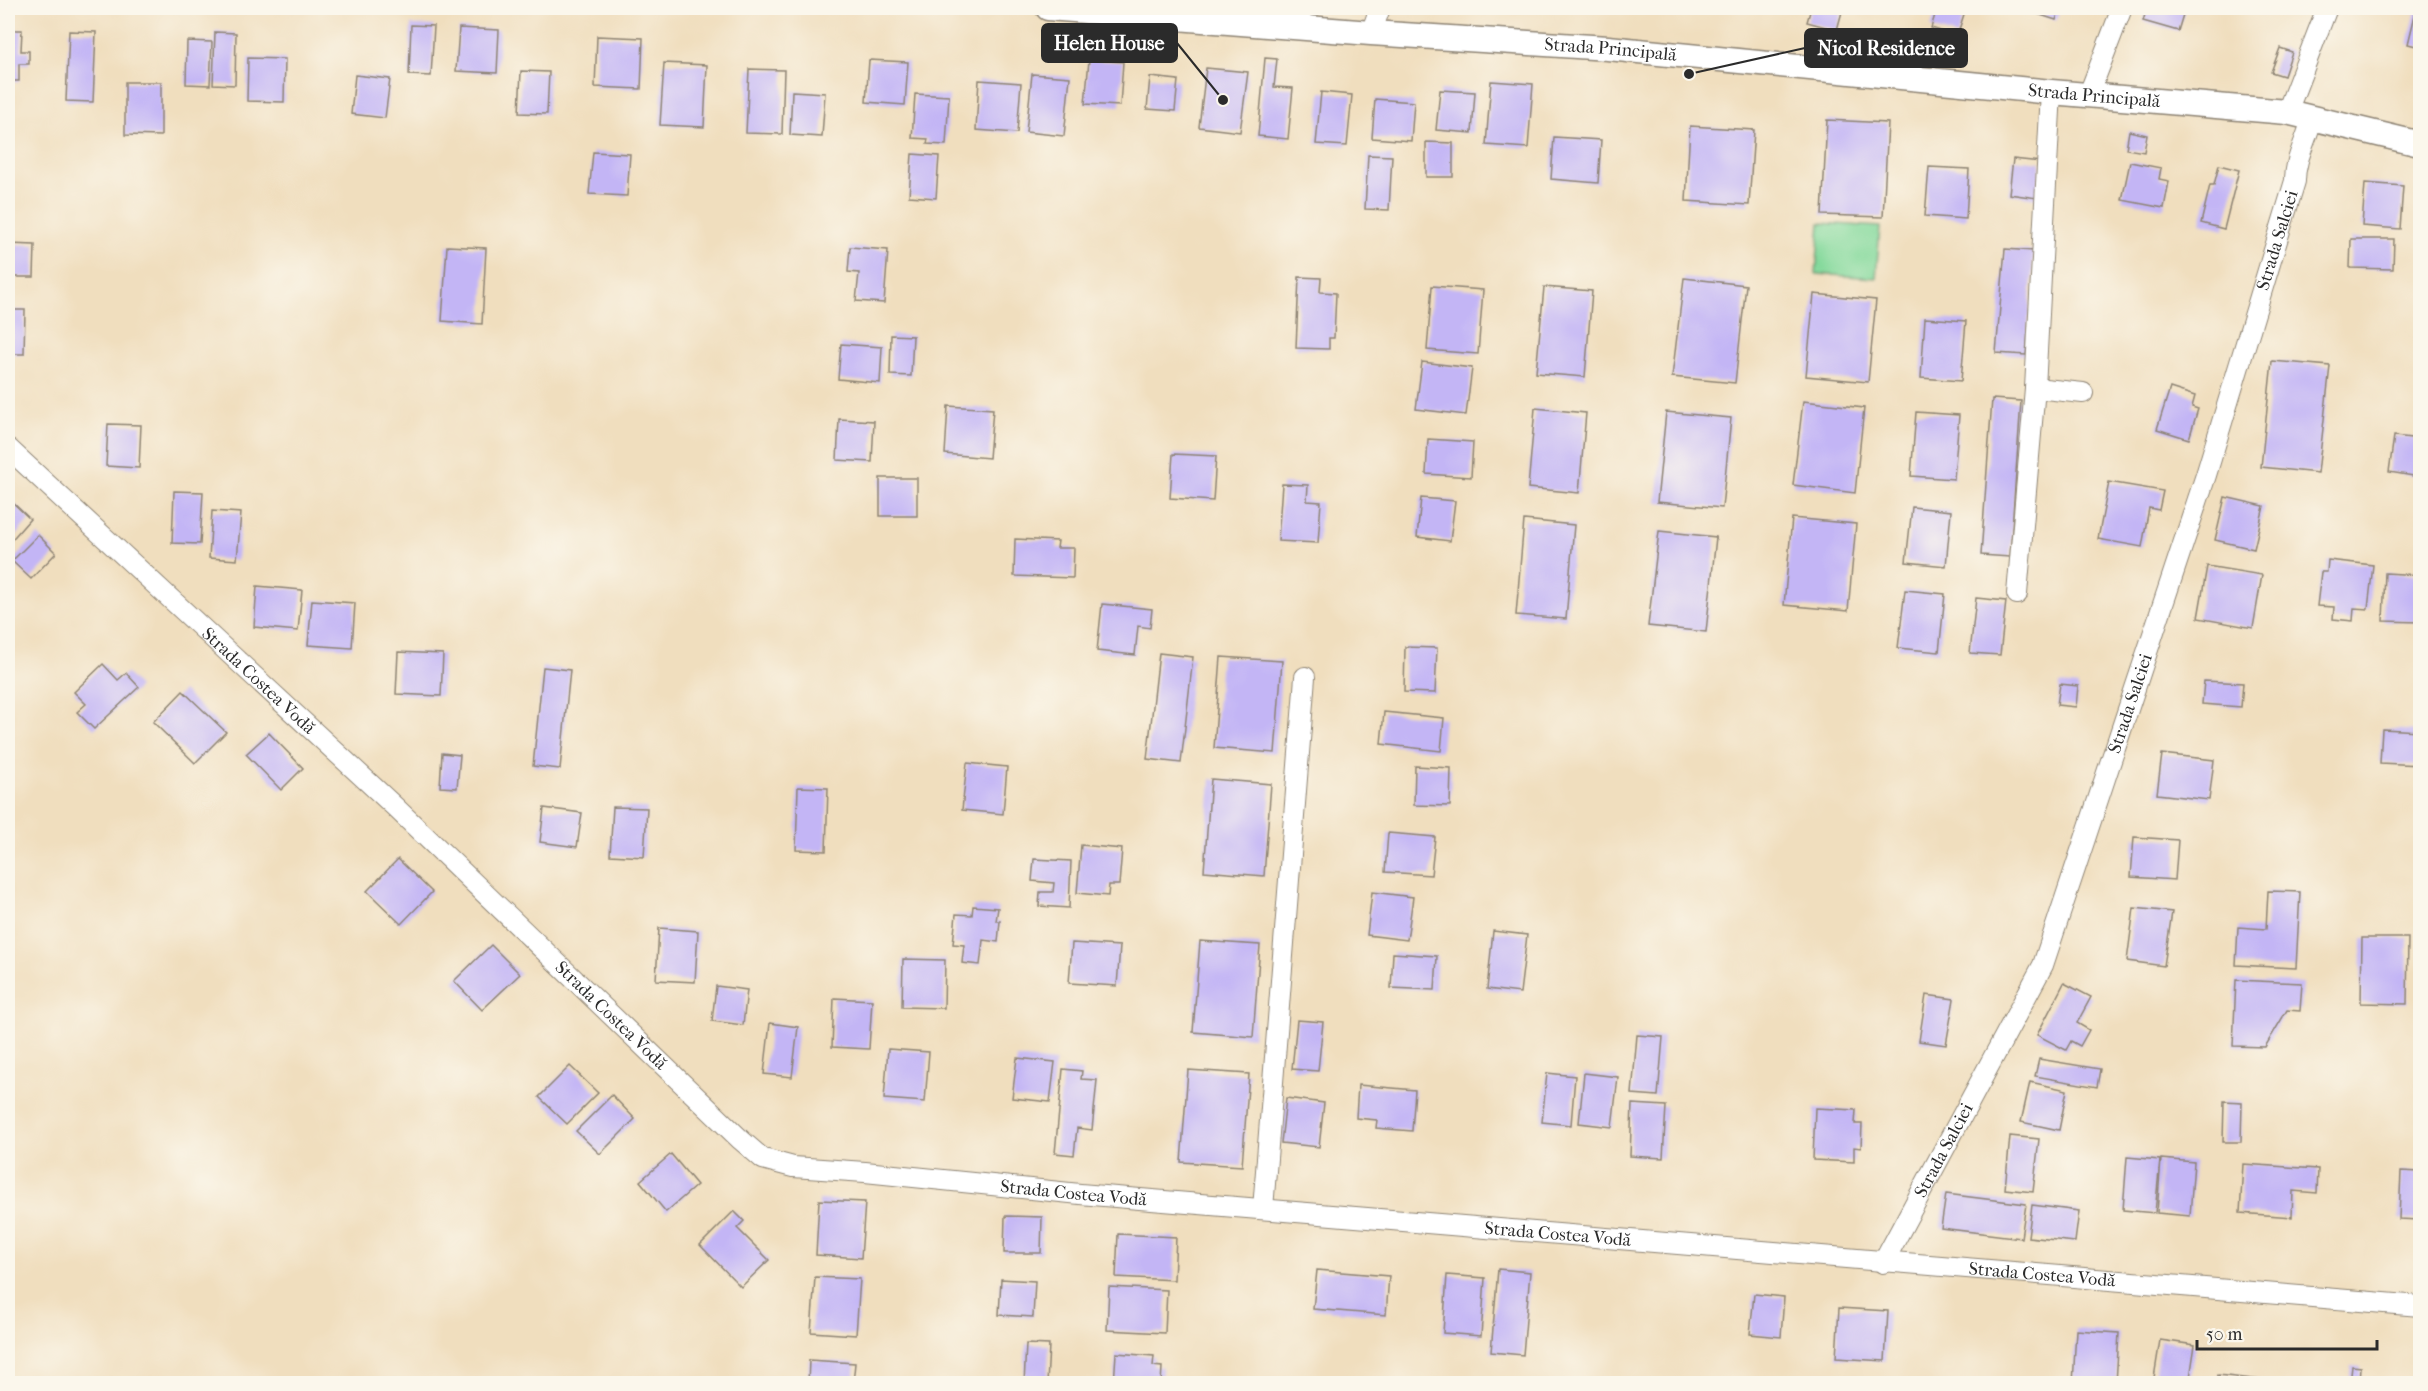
<svg xmlns="http://www.w3.org/2000/svg" width="2428" height="1391" viewBox="0 0 2428 1391" font-family="'IM FELL French Canon',serif">
<rect width="100%" height="100%" fill="#fbf7ec"/>
<filter id="ink" filterUnits="userSpaceOnUse"><feTurbulence type="fractalNoise" baseFrequency=".0167" numOctaves="2"/><feDisplacementMap in="SourceGraphic" scale="12" xChannelSelector="R" yChannelSelector="G"/><feConvolveMatrix kernelMatrix="1 2 1 2 8 2 1 2 1" color-interpolation-filters="sRGB"/></filter>
<filter id="wash" filterUnits="userSpaceOnUse"><feTurbulence type="fractalNoise" baseFrequency=".008" numOctaves="4" result="noise"/><feDisplacementMap in="SourceGraphic" scale="24" xChannelSelector="R" yChannelSelector="G"/><feGaussianBlur stdDeviation="1.35" result="paint"/><feColorMatrix in="noise" values="0 0 0 0 0 0 0 0 0 0 0 0 0 0 0 0 0 1.4 0 .05"/><feComposite in="paint" operator="in"/></filter>
<g filter="url(#wash)">
<rect width="100%" height="100%" fill="#f0debe"/>
<polygon fill="#84d99b" stroke="#588263" stroke-width="1.5" points="1820,223 1880,227 1876,278 1816,274"/>
<g id="blocks">
<g fill="#c3b5f5">
<polygon points="1811,8 1843,8 1837,30 1807,22"/>
<polygon points="1937,8 1966,8 1957,36 1931,28"/>
<polygon points="2019,8 2060,8 2056,20"/>
<polygon points="2147,8 2185,8 2178,31 2143,21"/>
<polygon points="2416,11 2420,12 2420,47 2408,44"/>
<polygon points="411,25 434,26 431,76 409,75"/>
<polygon points="459,28 499,30 497,73 456,71"/>
<polygon points="8,30 22,30 21,51 29,51 29,64 19,64 19,81 8,81"/>
<polygon points="69,31 96,32 93,102 66,101"/>
<polygon points="215,32 236,33 235,85 213,84"/>
<polygon points="597,36 643,38 641,89 595,87"/>
<polygon points="187,41 212,42 210,85 186,84"/>
<polygon points="2280,48 2292,52 2284,76 2271,72"/>
<polygon points="248,58 285,59 284,102 247,101"/>
<polygon points="1265,58 1277,59 1274,87 1293,88 1288,139 1258,136"/>
<polygon points="869,60 908,62 905,105 866,102"/>
<polygon points="1089,60 1123,62 1120,106 1085,104"/>
<polygon points="664,63 707,65 704,127 660,125"/>
<polygon points="1206,68 1248,72 1240,132 1199,127"/>
<polygon points="749,69 784,70 782,134 746,133"/>
<polygon points="521,71 549,72 547,114 519,113"/>
<polygon points="1032,74 1070,77 1064,136 1026,132"/>
<polygon points="355,75 390,79 385,118 351,114"/>
<polygon points="1150,77 1178,80 1175,111 1147,109"/>
<polygon points="979,80 1021,83 1017,133 976,130"/>
<polygon points="1491,81 1533,84 1528,148 1486,145"/>
<polygon points="125,82 161,82 161,136 125,135"/>
<polygon points="1440,90 1475,92 1472,133 1436,130"/>
<polygon points="792,91 825,93 822,137 790,135"/>
<polygon points="1321,92 1352,95 1347,146 1316,144"/>
<polygon points="915,94 949,96 946,145 927,144 928,139 912,138"/>
<polygon points="1375,99 1414,102 1411,141 1372,138"/>
<polygon points="1827,120 1888,123 1883,217 1822,215"/>
<polygon points="1690,126 1754,130 1749,205 1686,201"/>
<polygon points="2129,131 2147,135 2144,152 2126,149"/>
<polygon points="1554,137 1601,140 1598,183 1551,179"/>
<polygon points="1426,142 1453,143 1453,177 1426,177"/>
<polygon points="593,152 630,154 627,196 589,194"/>
<polygon points="912,154 939,156 936,198 909,196"/>
<polygon points="1368,155 1392,156 1389,210 1365,209"/>
<polygon points="2013,159 2041,162 2037,198 2009,194"/>
<polygon points="2130,162 2161,168 2159,179 2169,181 2164,208 2122,200"/>
<polygon points="2219,165 2239,170 2224,229 2201,223 2210,185 2214,185"/>
<polygon points="1929,167 1969,169 1966,219 1925,216"/>
<polygon points="2365,183 2403,186 2400,229 2362,226"/>
<polygon points="2351,239 2394,239 2393,269 2350,268"/>
<polygon points="8,244 35,245 34,277 8,277"/>
<polygon points="447,246 486,248 482,324 442,321"/>
<polygon points="850,247 888,250 884,303 856,301 859,273 848,272"/>
<polygon points="2005,249 2034,251 2026,355 1996,353"/>
<polygon points="1299,277 1321,278 1320,292 1336,293 1334,338 1329,338 1329,349 1296,348"/>
<polygon points="1684,278 1746,285 1735,383 1672,377"/>
<polygon points="1432,286 1483,290 1478,354 1427,350"/>
<polygon points="1544,287 1592,291 1585,377 1536,373"/>
<polygon points="1814,294 1876,300 1868,382 1806,376"/>
<polygon points="8,310 25,310 24,354 8,354"/>
<polygon points="1925,318 1966,321 1961,381 1921,378"/>
<polygon points="891,335 913,336 911,376 890,375"/>
<polygon points="841,344 882,347 880,383 838,379"/>
<polygon points="2272,361 2330,366 2318,473 2261,467"/>
<polygon points="1422,362 1472,368 1466,415 1416,409"/>
<polygon points="2170,388 2195,396 2192,407 2198,409 2189,439 2157,429"/>
<polygon points="1992,399 2021,401 2010,557 1981,555"/>
<polygon points="1803,401 1864,408 1855,493 1793,485"/>
<polygon points="948,406 993,409 989,458 945,454"/>
<polygon points="1535,408 1586,413 1579,493 1528,488"/>
<polygon points="1666,412 1731,418 1722,508 1657,502"/>
<polygon points="1916,412 1959,415 1954,479 1911,476"/>
<polygon points="839,419 874,421 872,462 837,460"/>
<polygon points="108,424 141,425 139,468 106,466"/>
<polygon points="2394,436 2420,439 2420,477 2389,472"/>
<polygon points="1428,439 1473,442 1471,477 1426,474"/>
<polygon points="1173,454 1216,456 1213,501 1170,498"/>
<rect x="880" y="478" width="37" height="38"/>
<polygon points="2109,482 2163,491 2159,510 2149,508 2142,547 2098,539"/>
<polygon points="1282,484 1308,485 1307,501 1321,502 1318,543 1278,541"/>
<polygon points="174,491 203,492 200,544 172,543"/>
<polygon points="2225,497 2264,506 2254,549 2215,540"/>
<polygon points="1421,498 1455,501 1450,541 1417,537"/>
<polygon points="9,499 30,519 8,544 8,501"/>
<polygon points="1912,507 1951,511 1946,566 1906,562"/>
<polygon points="212,511 241,513 237,560 209,558"/>
<polygon points="1792,518 1856,524 1848,611 1784,605"/>
<polygon points="1524,520 1574,525 1566,619 1516,615"/>
<polygon points="1659,531 1716,537 1706,632 1648,626"/>
<polygon points="38,535 56,553 31,579 12,561"/>
<polygon points="1015,539 1058,541 1057,548 1074,548 1073,578 1014,576"/>
<polygon points="2328,560 2373,565 2368,609 2354,608 2353,621 2333,619 2334,607 2317,606 2321,572 2327,572"/>
<polygon points="2207,566 2262,575 2253,628 2198,618"/>
<polygon points="2385,573 2420,575 2420,622 2383,621"/>
<polygon points="257,586 302,590 298,631 254,627"/>
<polygon points="1905,590 1945,594 1939,652 1898,648"/>
<polygon points="1976,598 2006,601 2000,655 1970,653"/>
<polygon points="312,600 355,603 352,648 308,645"/>
<polygon points="1102,604 1152,609 1150,628 1138,626 1135,655 1097,651"/>
<polygon points="1405,647 1437,648 1435,693 1404,692"/>
<polygon points="398,652 443,654 441,696 396,694"/>
<polygon points="1159,653 1193,657 1181,763 1147,759"/>
<polygon points="1221,657 1282,661 1275,753 1214,748"/>
<polygon points="103,664 118,680 126,673 139,687 94,729 77,712 86,704 74,692"/>
<polygon points="543,667 570,670 560,769 533,766"/>
<polygon points="2204,681 2243,683 2241,707 2202,704"/>
<polygon points="2060,684 2078,686 2076,707 2057,705"/>
<polygon points="183,691 226,732 195,763 153,722"/>
<polygon points="1384,712 1444,718 1441,751 1381,744"/>
<polygon points="2382,729 2420,731 2420,765 2380,763"/>
<polygon points="269,733 303,768 281,790 246,754"/>
<polygon points="442,753 460,755 457,788 440,787"/>
<polygon points="2162,754 2214,760 2209,800 2157,794"/>
<polygon points="967,763 1007,767 1003,814 962,810"/>
<polygon points="1415,766 1451,768 1450,806 1414,805"/>
<polygon points="1211,779 1271,784 1264,876 1204,871"/>
<polygon points="798,787 828,788 826,851 796,850"/>
<polygon points="613,807 647,808 644,857 610,855"/>
<polygon points="544,808 582,813 577,847 540,842"/>
<polygon points="1388,833 1435,837 1431,875 1385,872"/>
<polygon points="2134,837 2178,840 2175,880 2131,877"/>
<polygon points="1081,845 1122,849 1119,885 1109,885 1108,896 1077,893"/>
<polygon points="398,859 432,892 401,924 367,891"/>
<polygon points="1034,859 1071,861 1069,908 1039,906 1040,892 1053,892 1054,883 1032,881"/>
<polygon points="2268,891 2300,892 2296,968 2236,965 2238,927 2266,929"/>
<polygon points="1372,892 1413,897 1407,940 1367,935"/>
<polygon points="973,906 998,908 996,921 1000,921 998,942 983,940 980,965 962,963 964,945 953,944 956,914 972,915"/>
<polygon points="2134,908 2172,912 2164,966 2127,961"/>
<polygon points="659,928 698,931 695,982 656,980"/>
<polygon points="1493,931 1527,935 1520,993 1487,989"/>
<polygon points="2362,938 2408,938 2407,1004 2361,1003"/>
<polygon points="1200,941 1260,945 1253,1037 1193,1032"/>
<polygon points="1072,943 1120,946 1117,986 1069,983"/>
<polygon points="491,945 520,974 482,1010 454,981"/>
<polygon points="1393,953 1437,956 1435,990 1391,988"/>
<polygon points="903,959 945,960 944,1008 902,1007"/>
<polygon points="2236,980 2302,983 2300,1011 2287,1010 2265,1047 2233,1046"/>
<polygon points="2064,983 2091,997 2077,1023 2089,1030 2080,1046 2071,1041 2066,1050 2037,1035"/>
<polygon points="716,986 747,990 743,1025 712,1021"/>
<polygon points="1926,995 1954,999 1946,1045 1919,1041"/>
<polygon points="834,998 872,1000 869,1049 832,1047"/>
<polygon points="1297,1020 1323,1022 1318,1071 1292,1069"/>
<polygon points="770,1023 798,1027 792,1077 764,1074"/>
<polygon points="1637,1035 1663,1037 1658,1096 1632,1094"/>
<polygon points="888,1049 929,1052 925,1102 884,1099"/>
<polygon points="1017,1058 1055,1062 1050,1102 1012,1098"/>
<polygon points="2039,1059 2100,1069 2097,1087 2035,1076"/>
<polygon points="570,1066 598,1093 567,1124 539,1097"/>
<polygon points="1063,1069 1082,1071 1081,1079 1097,1080 1092,1130 1077,1128 1074,1155 1055,1153"/>
<polygon points="1188,1070 1249,1074 1242,1166 1181,1162"/>
<polygon points="1547,1073 1575,1076 1571,1125 1542,1122"/>
<polygon points="1584,1073 1618,1077 1612,1127 1579,1123"/>
<polygon points="2030,1082 2067,1090 2059,1130 2021,1122"/>
<polygon points="1358,1085 1415,1090 1412,1131 1376,1128 1377,1120 1356,1118"/>
<polygon points="612,1095 635,1119 600,1154 576,1131"/>
<polygon points="1286,1098 1324,1103 1319,1147 1281,1143"/>
<polygon points="2224,1101 2242,1102 2241,1142 2223,1142"/>
<polygon points="1632,1104 1666,1106 1663,1158 1630,1156"/>
<polygon points="1815,1108 1856,1110 1855,1124 1862,1124 1861,1148 1854,1147 1854,1162 1813,1160"/>
<polygon points="2010,1136 2039,1139 2033,1192 2005,1189"/>
<polygon points="671,1154 697,1185 666,1212 640,1181"/>
<polygon points="2127,1157 2160,1160 2155,1213 2123,1210"/>
<polygon points="2161,1159 2194,1162 2190,1216 2157,1213"/>
<polygon points="2243,1164 2318,1169 2317,1193 2293,1191 2292,1217 2240,1213"/>
<polygon points="2401,1171 2420,1172 2420,1220 2399,1219"/>
<polygon points="1946,1194 2026,1204 2021,1238 1941,1228"/>
<polygon points="819,1200 865,1202 861,1258 816,1255"/>
<polygon points="2032,1205 2079,1211 2075,1242 2028,1237"/>
<polygon points="734,1211 744,1221 737,1228 769,1260 741,1287 700,1245"/>
<polygon points="1005,1216 1042,1217 1041,1253 1004,1253"/>
<polygon points="1118,1234 1176,1237 1174,1280 1116,1277"/>
<polygon points="1498,1269 1530,1272 1523,1355 1491,1352"/>
<polygon points="1317,1270 1389,1276 1386,1315 1313,1309"/>
<polygon points="1447,1275 1485,1278 1481,1336 1443,1333"/>
<polygon points="815,1277 860,1279 856,1335 811,1332"/>
<polygon points="1001,1279 1035,1281 1033,1317 999,1315"/>
<polygon points="1109,1287 1167,1290 1165,1333 1107,1330"/>
<polygon points="1754,1294 1784,1297 1781,1337 1750,1334"/>
<polygon points="1839,1308 1888,1311 1885,1361 1836,1358"/>
<polygon points="2076,1330 2119,1333 2116,1384 2073,1384"/>
<polygon points="2160,1340 2195,1345 2189,1384 2153,1384"/>
<polygon points="1026,1344 1049,1345 1047,1384 1024,1384"/>
<polygon points="1116,1353 1154,1356 1153,1366 1162,1367 1161,1384 1114,1384"/>
<polygon points="809,1360 855,1363 853,1384 808,1384"/>
<polygon points="2352,1366 2361,1367 2360,1384 2350,1384"/>
<polygon points="2218,1375 2260,1380 2259,1384 2217,1384"/>
</g>
</g>
</g>
<g filter="url(#ink)">
<use href="#blocks" fill-opacity="0" stroke="#8e8474" stroke-width="1.5"/>
<g fill="none" stroke-linecap="round" stroke-linejoin="round">
<defs>
<g id="minor">
<polyline points="1371,33 1380,8"/>
<polyline points="2089,94 2122,8"/>
<polyline points="2287,112 2327,8"/>
<polyline points="2035,388 2083,393"/>
<path id="s1" d="M8,448L394,806L741,1140L763,1159L793,1167L865,1172L1080,1194L2420,1306"/>
<polyline points="2017,594 2035,388 2051,92"/>
<polyline points="1263,1209 1305,677"/>
<path id="s2" d="M1883,1263L2043,965L2206,475L2295,181C2295,158 2307,140 2312,118"/>
</g>
<g id="tertiary">
<path id="s3" d="M1048,8L1371,33L1608,48L2051,92L2287,112L2420,144"/>
</g>
</defs>
<use href="#minor" stroke="#8e8474" stroke-width="22"/>
<use href="#tertiary" stroke="#8e8474" stroke-width="27"/>
<use href="#minor" stroke="#fff" stroke-width="20"/>
<use href="#tertiary" stroke="#fff" stroke-width="24"/>
</g>
</g>
<g text-anchor="middle" stroke-width="4.5" stroke-linejoin="round" paint-order="stroke">
<g font-size="18" fill="#2b2b2b" stroke="#fbf7ec">
<text dy="6" stroke="none"><textPath href="#s3" startOffset="564">Strada Principală</textPath></text>
<text dy="6" stroke="none"><textPath href="#s3" startOffset="1050">Strada Principală</textPath></text>
<text dy="6" stroke="none"><textPath href="#s2" startOffset="1100">Strada Salciei</textPath></text>
<text dy="6" stroke="none"><textPath href="#s1" startOffset="342">Strada Costea Vodă</textPath></text>
<text dy="6" stroke="none"><textPath href="#s2" startOffset="614">Strada Salciei</textPath></text>
<text dy="6" stroke="none"><textPath href="#s1" startOffset="828">Strada Costea Vodă</textPath></text>
<text dy="6" stroke="none"><textPath href="#s2" startOffset="128">Strada Salciei</textPath></text>
<text dy="6" stroke="none"><textPath href="#s1" startOffset="1350">Strada Costea Vodă</textPath></text>
<text dy="6" stroke="none"><textPath href="#s1" startOffset="1836">Strada Costea Vodă</textPath></text>
<text dy="6" stroke="none"><textPath href="#s1" startOffset="2322">Strada Costea Vodă</textPath></text>
</g>
</g>
<path fill="none" stroke="#2b2b2b" stroke-width="2" d="M1223 100L1177 43M1689 74L1805 48"/>
<g fill="#2b2b2b" stroke="#fbf7ec" stroke-width="2">
<circle cx="1223" cy="100" r="6"/>
<circle cx="1689" cy="74" r="6"/>
</g>
<g fill="#2b2b2b" stroke="#2b2b2b" stroke-width="2">
<rect x="1042" y="24" width="135" height="38" rx="6"/>
<rect x="1805" y="29" width="162" height="38" rx="6"/>
</g>
<g font-size="20" text-anchor="middle" font-weight="bold" fill="#fff">
<text x="1109" y="50">Helen House</text>
<text x="1886" y="55">Nicol Residence</text>
</g>
<rect width="2428" height="1391" fill="none" stroke="#fbf7ec" stroke-width="30"/>
<path d="M2197 1340v9h180v-9" fill="none" stroke="#2b2b2b" stroke-width="3"/>
<text x="2206" y="1340" font-size="18" fill="#2b2b2b" stroke="#fbf7ec" stroke-width="4.5" paint-order="stroke">50 m</text>
</svg>
